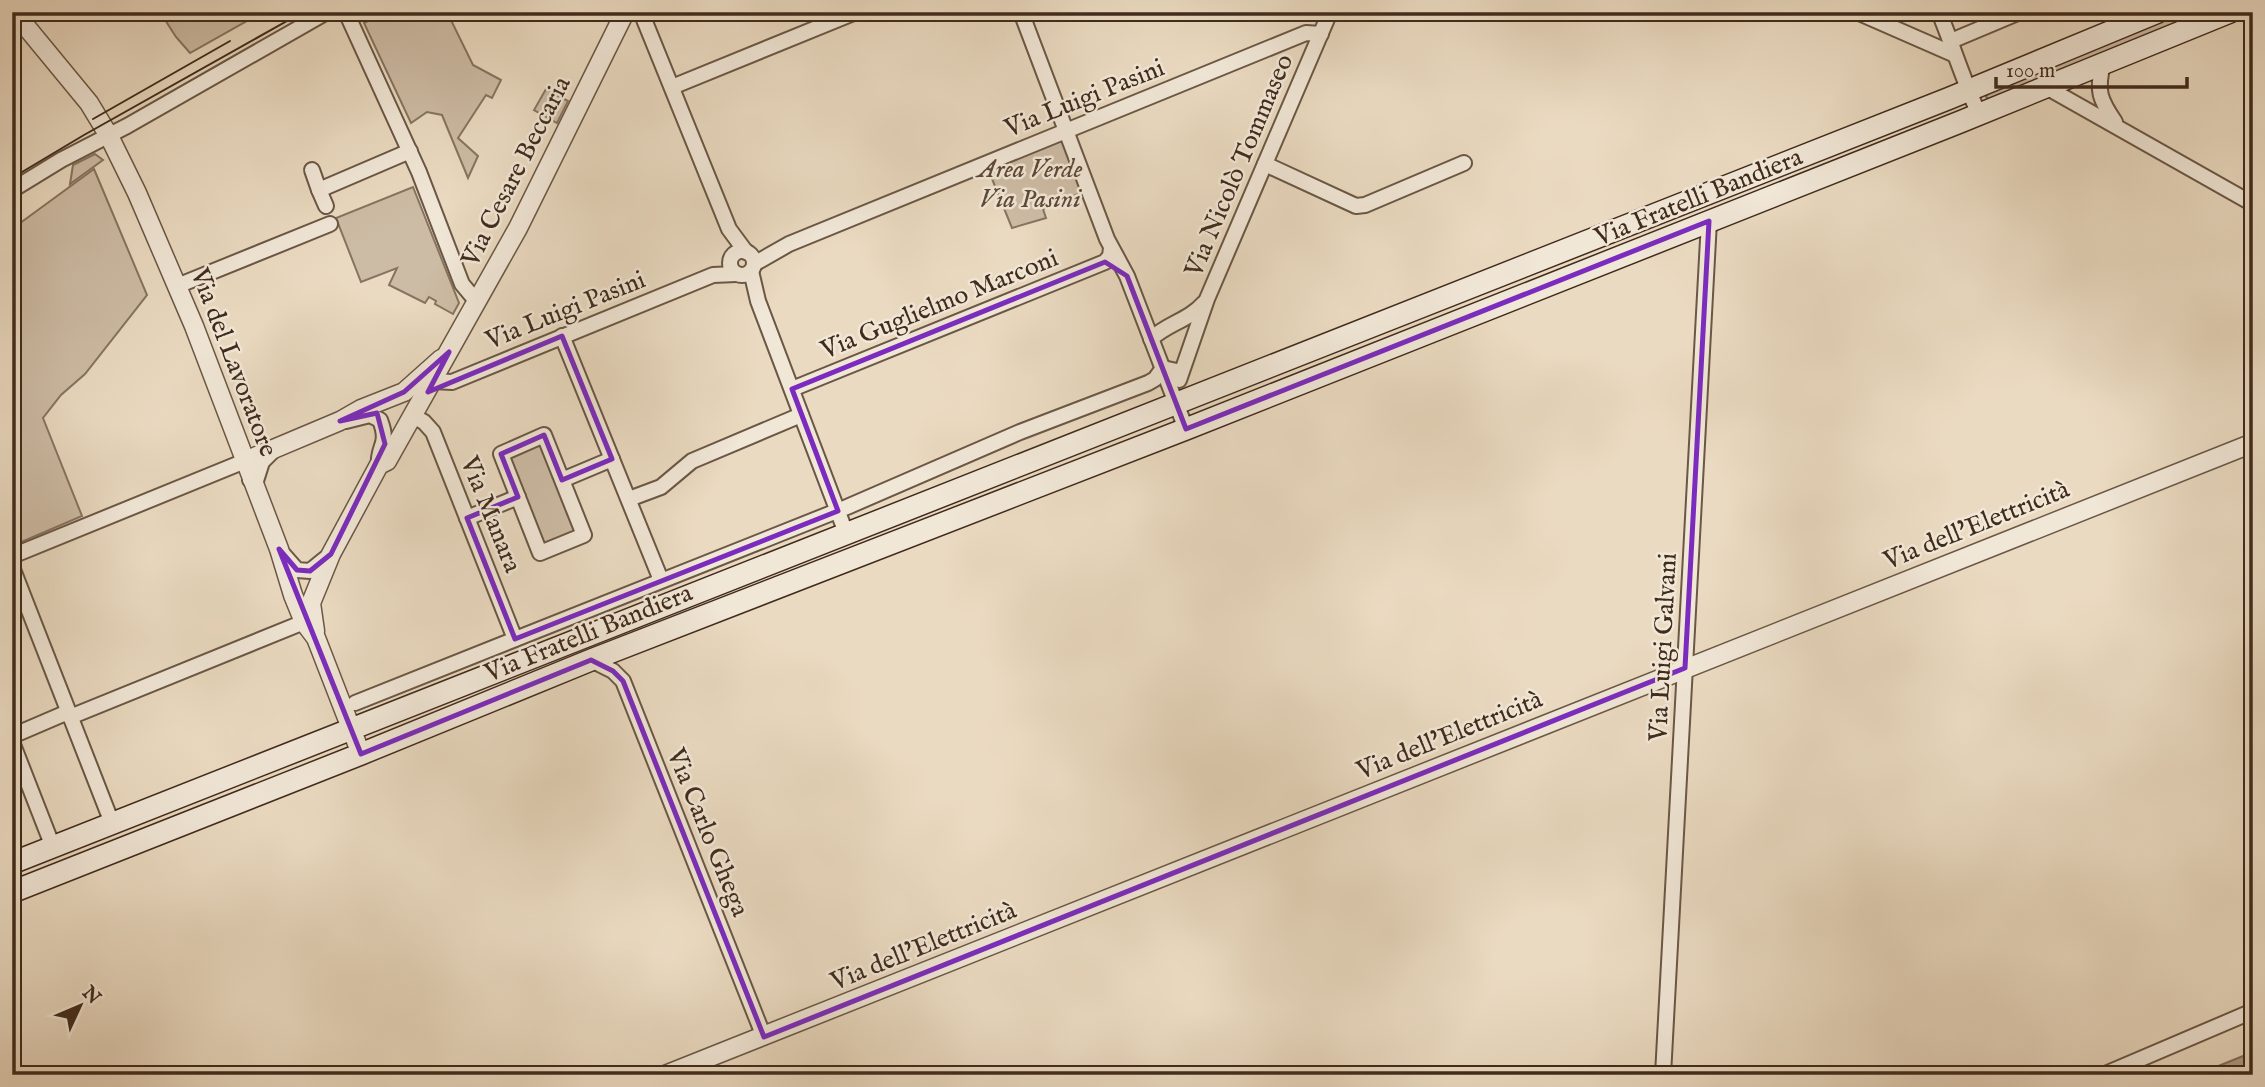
<svg xmlns="http://www.w3.org/2000/svg" width="2265" height="1087" viewBox="0 0 2265 1087" font-family="'IM FELL English',serif">
<rect width="100%" height="100%" fill="#eadac1"/>
<filter id="stains"><feTurbulence type="fractalNoise" baseFrequency=".00286" numOctaves="4"/><feColorMatrix values="0 0 0 0 .2 0 0 0 0 .09 0 0 0 0 .02 0 0 0 .5 -.17"/></filter>
<radialGradient id="worn" r=".72"><stop offset=".6" stop-color="#630" stop-opacity="0"/><stop offset="1" stop-color="#630" stop-opacity=".3"/></radialGradient>
<g fill="#cdbca5" stroke="#867460" stroke-width="2">
<polygon points="160,12 263,12 190,53 176,37"/>
<polygon points="365,12 447,12 473,65 501,80 492,98 486,95 458,138 478,156 468,178 442,115 427,112 411,123 364,23 368,21"/>
<polygon points="2182,12 2208,12 1990,100 1986,97 1989,92"/>
<polygon points="546,89 568,101 557,123 534,110"/>
<polygon points="1063,139 1083,192 1043,209 1046,218 1012,228 988,169"/>
<polygon points="95,154 103,160 70,184 73,165"/>
<polygon points="94,169 147,295 85,374 61,395 43,418 82,516 12,546 12,229"/>
<polygon points="413,187 459,303 453,314 435,304 436,301 429,297 425,303 389,285 397,268 361,282 336,218"/>
<polygon points="541,443 577,532 545,545 508,456"/>
</g>
<polygon fill="#b09e89" stroke="#83705d" stroke-width="2" points="2253,1052 2253,1075 2196,1075"/>
<g fill="none" stroke-linecap="round" stroke-linejoin="round">
<defs>
<g id="minor">
<polyline points="346,12 419,172 462,284 477,302"/>
<polyline points="641,12 729,229 746,252"/>
<polyline points="1021,12 1107,239 1127,276 1186,429"/>
<polyline points="1857,12 1953,54"/>
<path d="M1939,12C1953,46 1963,80 1979,114"/>
<polyline points="1951,41 2020,12"/>
<path d="M2103,64C2096,91 2100,100 2115,122"/>
<polyline points="672,87 856,12"/>
<polyline points="2046,87 2253,204"/>
<polyline points="1265,164 1356,206 1365,205 1464,163"/>
<polyline points="312,170 319,190"/>
<polyline points="12,190 61,160 127,126 327,12"/>
<polyline points="326,206 319,190 410,151"/>
<circle cx="742" cy="263" r="12"/>
<polyline points="754,264 789,244 1306,33 1321,34"/>
<polyline points="751,271 758,301 846,533"/>
<polyline points="177,286 330,224"/>
<polyline points="562,336 661,580"/>
<path d="M1151,339C1168,323 1188,321 1204,303"/>
<polyline points="1179,380 1207,299 1330,12"/>
<polyline points="433,381 452,382 713,275 736,274"/>
<polyline points="792,389 1105,262 1110,256 1111,248"/>
<polyline points="413,416 424,422 433,432 515,639"/>
<path d="M346,421L370,415L380,420C390,446 377,445 379,465"/>
<polyline points="250,480 255,484 262,462 275,449"/>
<polyline points="562,480 584,535 540,553 501,454 544,435 562,480 612,459"/>
<polyline points="629,499 661,487 692,461 801,415"/>
<polyline points="467,518 518,497"/>
<polyline points="282,553 297,570 310,571 331,554"/>
<polyline points="12,556 245,461"/>
<polyline points="12,567 112,823"/>
<polyline points="591,660 613,671 623,681 764,1037"/>
<polyline points="355,703 847,507 1020,432 1148,383 1155,379 1163,368 1181,372"/>
<polyline points="70,717 304,622"/>
<polyline points="12,736 68,712"/>
<polyline points="12,742 53,847"/>
<polyline points="1663,1075 1709,221"/>
<polyline points="2103,1075 2253,1011"/>
</g>
<g id="tertiary">
<polyline points="14,12 89,103 109,136 137,193 194,326 279,549 293,595 304,622 316,638 361,754"/>
<polyline points="245,461 340,421 361,409 404,392 441,359"/>
<polyline points="315,631 311,603 331,554 379,465 387,461 518,228 625,12"/>
<polyline points="665,1075 2253,443"/>
</g>
<g id="secondary">
<polyline points="12,863 1950,98 2158,12"/>
<polyline points="12,892 361,754 591,660 1186,429 1960,122 2230,12"/>
</g>
</defs>
<use href="#minor" stroke="#6a5745" stroke-width="18"/>
<use href="#tertiary" stroke="#6a5745" stroke-width="21"/>
<use href="#secondary" stroke="#402b1c" stroke-width="24"/>
<use href="#minor" stroke="#f1e7d7" stroke-width="14"/>
<use href="#tertiary" stroke="#f1e7d7" stroke-width="18"/>
<use href="#secondary" stroke="#f1e7d7" stroke-width="21"/>
<g stroke="#402b1c" stroke-width="2">
<polyline points="93,119 230,41"/>
<polyline points="12,178 84,135 303,12"/>
</g>
</g>
<path fill="none" stroke="#7b2cbf" stroke-width="5" stroke-linejoin="round" d="M1709,221L1685,668L764,1037L623,681L613,671L591,660L361,754L279,549L297,570L310,571L331,554L385,444L377,413L340,421L404,392L449,352L428,392L562,336L612,459L562,480L544,435L501,454L518,497L467,518L515,639L838,511L792,389L1105,262L1127,276L1186,429Z"/>
<g text-anchor="middle" stroke-width="5" stroke-linejoin="round" paint-order="stroke">
<g font-size="26" fill="#402b1c" stroke="#f1e7d7">
<text transform="translate(1084 97) rotate(-22)" y="9">Via Luigi Pasini</text>
<text transform="translate(1238 165) rotate(-67)" y="9">Via Nicolò Tommaseo</text>
<text transform="translate(515 171) rotate(-63)" y="9">Via Cesare Beccaria</text>
<text transform="translate(1698 196) rotate(-22)" y="9">Via Fratelli Bandiera</text>
<text transform="translate(939 303) rotate(-22)" y="9">Via Guglielmo Marconi</text>
<text transform="translate(565 309) rotate(-22)" y="9">Via Luigi Pasini</text>
<text transform="translate(235 362) rotate(69)" y="9">Via del Lavoratore</text>
<text transform="translate(492 514) rotate(68)" y="9">Via Manara</text>
<text transform="translate(1976 524) rotate(-22)" y="9">Via dell'Elettricità</text>
<text transform="translate(588 632) rotate(-22)" y="9">Via Fratelli Bandiera</text>
<text transform="translate(1662 647) rotate(-87)" y="9">Via Luigi Galvani</text>
<text transform="translate(1449 734) rotate(-22)" y="9">Via dell'Elettricità</text>
<text transform="translate(709 832) rotate(68)" y="9">Via Carlo Ghega</text>
<text transform="translate(923 945) rotate(-22)" y="9">Via dell'Elettricità</text>
</g>
<g font-size="26" font-style="italic" fill="#5c4837" stroke="#f1e7d7">
<text x="1030" y="177">Area Verde<tspan x="1030" dy="30">Via Pasini</tspan></text>
</g>
</g>
<rect width="2265" height="1087" fill="none" stroke="#eadac1" stroke-width="42"/>
<rect x="14" y="14" width="2237" height="1059" fill="none" stroke="#402b1c" stroke-width="3.5"/>
<rect x="21" y="21" width="2223" height="1045" fill="none" stroke="#402b1c" stroke-width="2"/>
<g transform="translate(80 1006) rotate(46)" stroke="#f1e7d7" stroke-width="5" paint-order="stroke">
<path d="M0-5L12 26L0 18L-12 26Z" fill="#402b1c"/>
<text y="-10" font-size="19" font-weight="bold" text-anchor="middle" fill="#402b1c">N</text>
</g>
<path d="M1996 77v10h191v-10" fill="none" stroke="#402b1c" stroke-width="3.5"/>
<text x="2006" y="77" font-size="21" fill="#402b1c" stroke="#f1e7d7" stroke-width="5" paint-order="stroke">100 m</text>
<rect width="100%" height="100%" filter="url(#stains)"/>
<rect width="100%" height="100%" fill="url(#worn)"/>
</svg>
